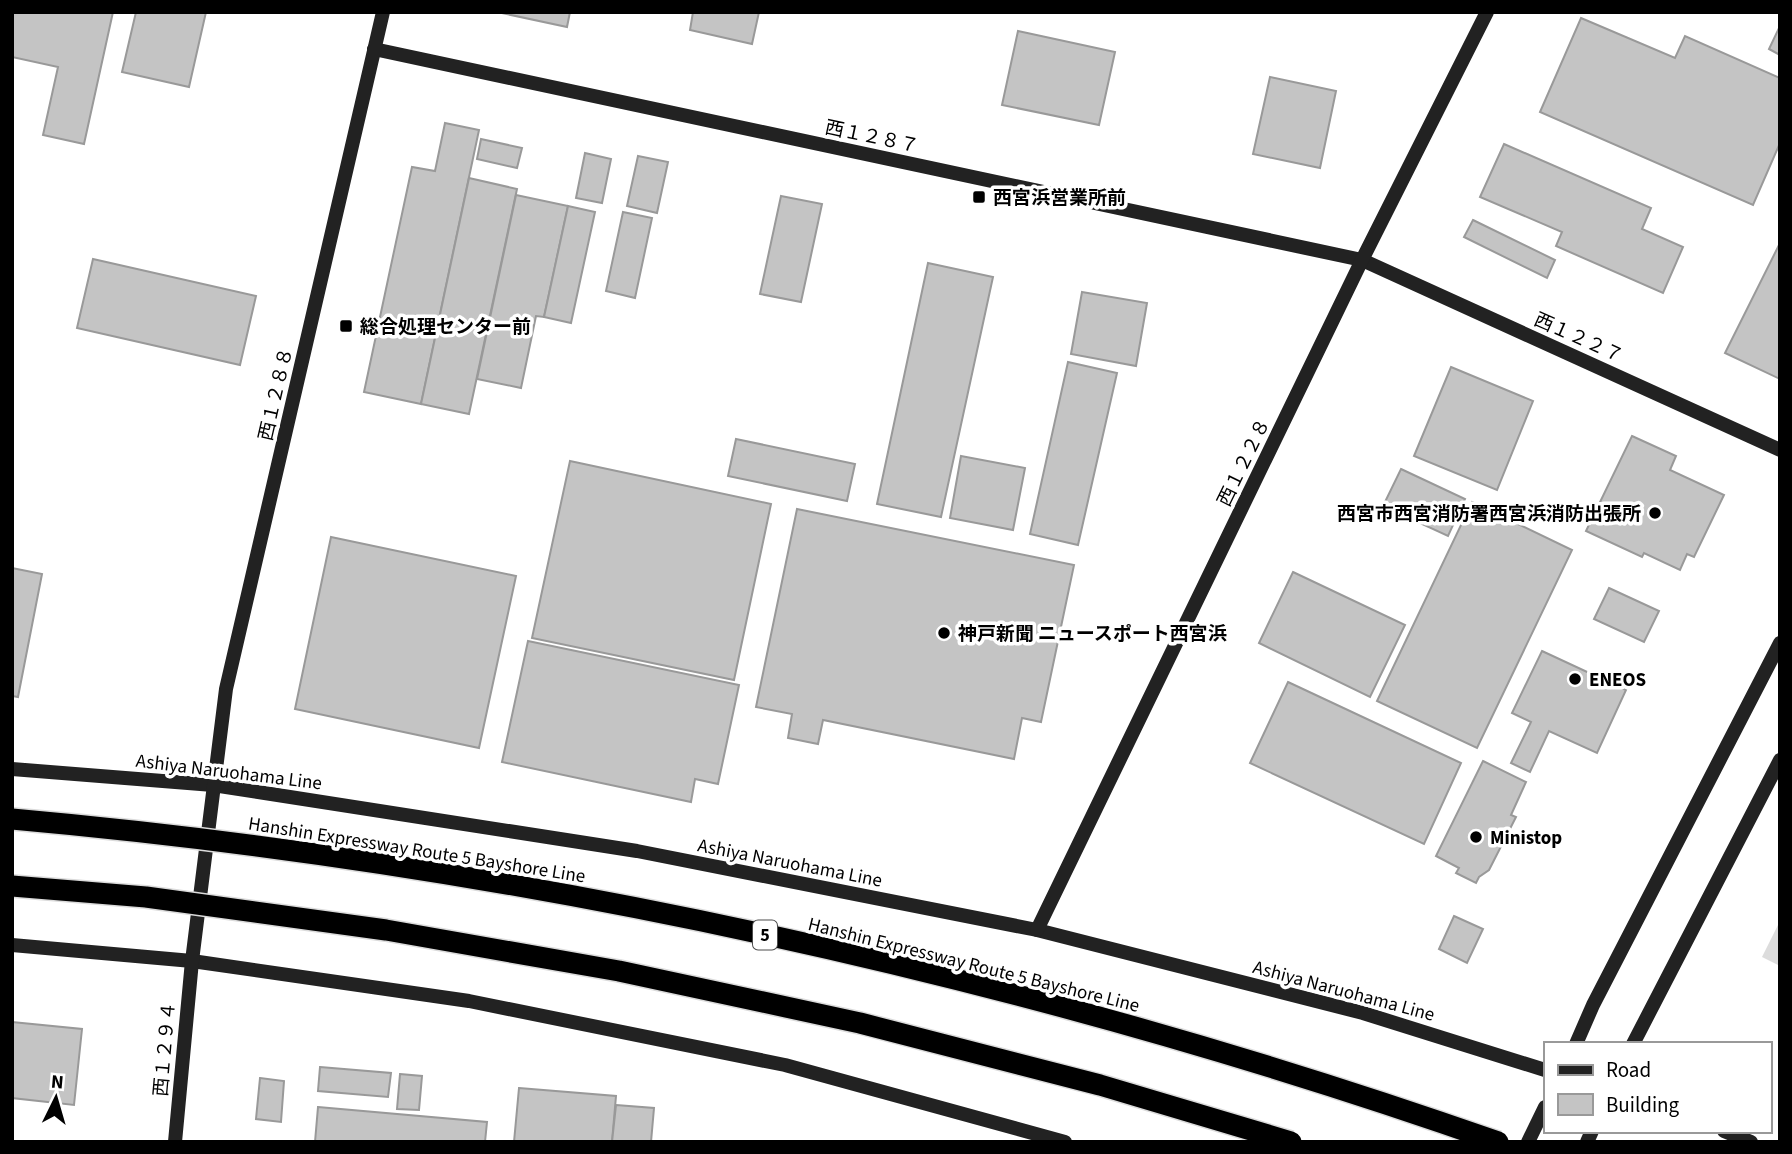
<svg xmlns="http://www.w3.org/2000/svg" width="1792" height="1154" viewBox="0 0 1792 1154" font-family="'Source Sans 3','Noto Sans JP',sans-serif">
<rect width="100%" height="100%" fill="#fff"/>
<polygon fill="#dcdcdc" points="1780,921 1780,966 1762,957"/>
<g fill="#c4c4c4" stroke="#999" stroke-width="2">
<polygon points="12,12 113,12 84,144 43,135 58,67 12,57"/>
<polygon points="136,12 206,12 189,87 122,72"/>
<polygon points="497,12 570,12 567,27"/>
<polygon points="693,12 759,12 752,44 690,30"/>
<polygon points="1581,18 1675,58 1685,36 1780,78 1780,143 1753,205 1540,112"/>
<polygon points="1780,26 1780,55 1769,49"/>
<polygon points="1018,31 1115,52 1099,125 1002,105"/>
<polygon points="1270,77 1336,91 1320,168 1253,154"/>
<polygon points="445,123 479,130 421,404 364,392 412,167 435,171"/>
<polygon points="481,139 522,148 517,168 477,159"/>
<polygon points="1504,144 1651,208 1642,229 1683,247 1663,293 1556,246 1562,232 1480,197"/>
<polygon points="585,153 611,159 602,203 576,198"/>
<polygon points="638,156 668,162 657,213 627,206"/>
<polygon points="469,178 517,189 469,414 421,404"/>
<polygon points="516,195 568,206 544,317 536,316 521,388 477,379"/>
<polygon points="781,196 822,204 801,302 760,294"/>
<polygon points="568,206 595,212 571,323 544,317"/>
<polygon points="623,212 652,218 635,298 606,291"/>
<polygon points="1473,220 1555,260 1547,278 1464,237"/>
<polygon points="1780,243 1780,379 1725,353"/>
<polygon points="93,259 256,296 240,365 77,328"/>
<polygon points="928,263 993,277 941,517 877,504"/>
<polygon points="1082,292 1147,303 1136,366 1071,354"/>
<polygon points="1068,362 1117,373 1078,545 1030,534"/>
<polygon points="1451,367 1533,401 1497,490 1414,456"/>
<polygon points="1632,436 1676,456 1670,470 1724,495 1694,557 1687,554 1680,570 1644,553 1642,557 1586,531"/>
<polygon points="736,439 855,464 847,501 728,476"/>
<polygon points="961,456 1025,468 1013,530 950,518"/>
<polygon points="570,461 771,504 734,680 532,638"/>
<polygon points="1401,469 1465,499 1448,536 1383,506"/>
<polygon points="1472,502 1572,550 1477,748 1377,701"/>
<polygon points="797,509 1074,565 1041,722 1022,718 1014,759 823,720 818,744 788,738 792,714 756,707"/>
<polygon points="331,537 516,576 479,748 295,709"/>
<polygon points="12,568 42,574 18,697 12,696"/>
<polygon points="1293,572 1405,625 1370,697 1259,643"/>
<polygon points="1609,588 1659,611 1644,642 1594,619"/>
<polygon points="528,641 739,685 718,784 695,779 691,802 502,762"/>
<polygon points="1542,651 1626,690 1597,753 1549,731 1530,772 1511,763 1531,722 1512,713"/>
<polygon points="1288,682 1461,763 1424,844 1250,763"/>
<polygon points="1483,761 1526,782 1511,815 1516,817 1489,870 1479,877 1476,883 1456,873 1459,868 1436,856"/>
<polygon points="1454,916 1483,929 1467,963 1439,949"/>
<polygon points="12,1022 82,1029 74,1105 12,1098"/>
<polygon points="320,1067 391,1073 388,1097 318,1091"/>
<polygon points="400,1074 422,1076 419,1110 397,1109"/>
<polygon points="260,1078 284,1081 281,1122 256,1119"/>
<polygon points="519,1088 616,1096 612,1142 514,1142"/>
<polygon points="616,1105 654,1108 651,1142 612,1142"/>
<polygon points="318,1107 487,1122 485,1142 315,1142"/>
</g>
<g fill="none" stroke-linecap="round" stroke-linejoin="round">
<g stroke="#222" stroke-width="14">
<polyline points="374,49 1362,260 1780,450"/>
<polyline points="12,769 213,785 637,851 1037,930 1363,1013 1545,1070"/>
<polyline points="1037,930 1362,260 1487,12"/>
<polyline points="12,945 192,961 469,1001 785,1065 1065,1142"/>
<polyline points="1576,1044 1593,1005 1780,643"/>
<polyline points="1633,1044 1780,760"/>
<polyline points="1724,1131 1751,1142"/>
<polyline points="175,1142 192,961 226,689 383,12"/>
<polyline points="1528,1142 1545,1107"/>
<polyline points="1587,1142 1592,1131"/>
</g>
<defs>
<g id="highway-bridge">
<path d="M12,819C517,864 1019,974 1498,1142"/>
<polyline points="12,886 146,897 386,930 619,971 860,1023 1100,1085 1291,1142"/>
</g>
</defs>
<use href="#highway-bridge" stroke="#dbdbdb" stroke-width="24" stroke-linecap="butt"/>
<use href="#highway-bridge" stroke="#000" stroke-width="21"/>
</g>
<g fill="#000" stroke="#fff" stroke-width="2.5">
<rect x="972" y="190" width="14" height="14" rx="3.5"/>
<rect x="339" y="319" width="14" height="14" rx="3.5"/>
<circle cx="1655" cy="513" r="7"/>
<circle cx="944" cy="633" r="7"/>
<circle cx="1575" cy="679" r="7"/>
<circle cx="1476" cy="837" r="7"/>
</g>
<g text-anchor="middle" stroke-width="7" stroke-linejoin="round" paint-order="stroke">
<rect fill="#fff" stroke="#4c4c4c" stroke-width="2" x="753" y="920.5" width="24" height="29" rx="5"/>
<g font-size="18" font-weight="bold" fill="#000">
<text x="765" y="941">5</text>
</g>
<g font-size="19" fill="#000" stroke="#fff">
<text transform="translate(872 136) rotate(12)" y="7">西１２８７</text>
<text transform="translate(1579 337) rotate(24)" y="7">西１２２７</text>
<text transform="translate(275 394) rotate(-77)" y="7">西１２８８</text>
<text transform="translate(1243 462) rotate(-64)" y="7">西１２２８</text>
<text transform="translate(229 771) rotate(7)" y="7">Ashiya Naruohama Line</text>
<text transform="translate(417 849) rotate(9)" y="7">Hanshin Expressway Route 5 Bayshore Line</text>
<text transform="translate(790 862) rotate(11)" y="7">Ashiya Naruohama Line</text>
<text transform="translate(974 964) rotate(14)" y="7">Hanshin Expressway Route 5 Bayshore Line</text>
<text transform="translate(1344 990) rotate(15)" y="7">Ashiya Naruohama Line</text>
<text transform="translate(164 1049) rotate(-85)" y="7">西１２９４</text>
</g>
<g font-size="19" font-weight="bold" fill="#000" stroke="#fff" text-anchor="start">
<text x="993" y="204">西宮浜営業所前</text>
<text x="360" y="333">総合処理センター前</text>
<text x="1641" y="520" text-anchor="end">西宮市西宮消防署西宮浜消防出張所</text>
<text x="958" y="640">神戸新聞 ニュースポート西宮浜</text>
<text x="1589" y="686">ENEOS</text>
<text x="1490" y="844">Ministop</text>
</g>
</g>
<rect width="1792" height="1154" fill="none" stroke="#000000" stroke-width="28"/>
<rect x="1544" y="1042" width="228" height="91" fill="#ffffff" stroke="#999999" stroke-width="2"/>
<rect x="1558" y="1065" width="35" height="10" fill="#222222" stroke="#999999" stroke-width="2"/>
<text x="1606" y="1077" font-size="21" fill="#000000">Road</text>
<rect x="1558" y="1094" width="35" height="21" fill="#c4c4c4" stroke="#999999" stroke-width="2"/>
<text x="1606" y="1112" font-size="21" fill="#000000">Building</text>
<g transform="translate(56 1098) rotate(5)" stroke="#ffffff" stroke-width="5" paint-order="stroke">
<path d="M0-5L12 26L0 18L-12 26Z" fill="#000000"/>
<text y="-10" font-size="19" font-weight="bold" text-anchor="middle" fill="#000000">N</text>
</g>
</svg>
